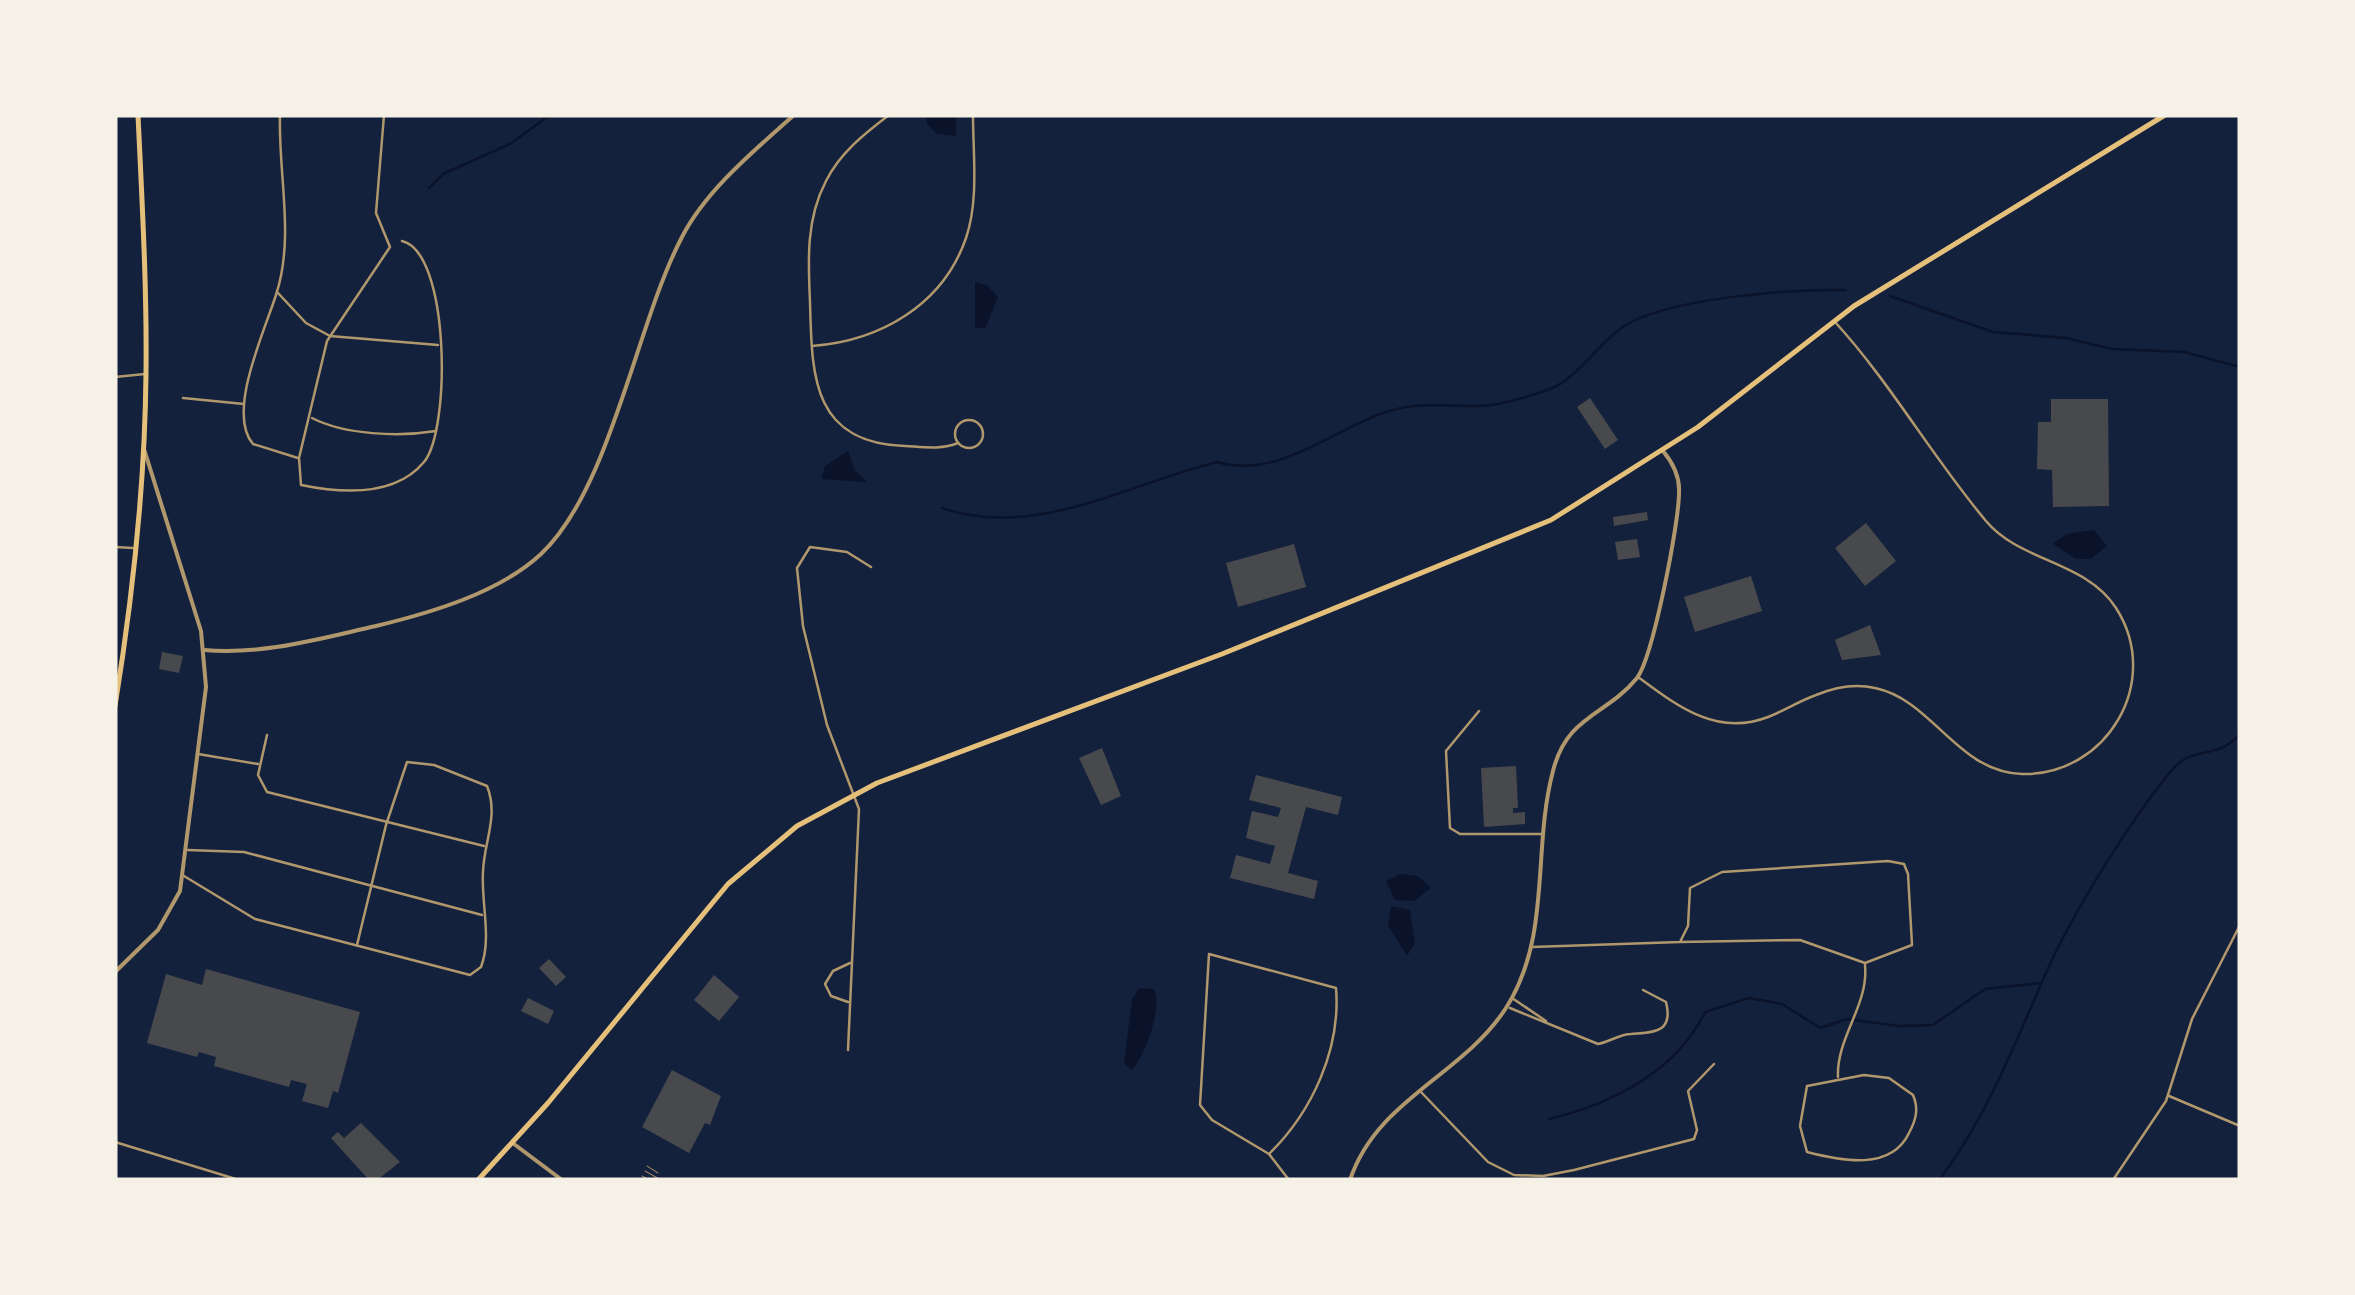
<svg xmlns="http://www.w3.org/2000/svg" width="2355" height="1295" viewBox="0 0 2355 1295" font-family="'DM Sans',sans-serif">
<rect width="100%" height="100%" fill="#14213d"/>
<g fill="#0b132b">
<polygon points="956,115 956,136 937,134 927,124 926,115"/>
<polygon points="975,282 987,285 998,297 985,329 975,327"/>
<polygon points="848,451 855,470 867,482 821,479 825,466"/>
<polygon points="2094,530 2107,546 2091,559 2076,559 2053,544 2066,534"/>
<polygon points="1401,874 1418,876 1431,888 1414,901 1395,900 1386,881"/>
<polygon points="1391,906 1410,910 1415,943 1407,956 1388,925"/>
<path d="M1139,988L1154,989C1163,1008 1145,1055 1132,1070L1124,1064L1132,999Z"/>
</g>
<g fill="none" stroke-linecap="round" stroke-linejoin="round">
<g stroke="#0b132b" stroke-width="2.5">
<polyline points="429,188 443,174 510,144 550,115"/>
<polyline points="1890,296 1993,332 2066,338 2112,349 2184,352 2240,367"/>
<path d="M942,508C1035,540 1128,484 1217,462C1276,479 1327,434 1380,414C1414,401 1441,406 1477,406C1500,406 1528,397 1550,389C1575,380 1602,340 1624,326C1668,298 1792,289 1846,290"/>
<path d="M1549,1119C1611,1104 1676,1072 1705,1012L1749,998L1782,1004L1820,1028L1847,1019L1899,1026L1933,1025L1985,989L2042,983"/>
<path d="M1939,1180C1985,1120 2015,1044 2045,975C2072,914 2128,824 2170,772C2194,743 2215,762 2240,734"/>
</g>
</g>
<g fill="#48494c">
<polygon points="1590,398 1618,440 1605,449 1577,407"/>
<polygon points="2051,399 2108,399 2109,506 2053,507 2052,470 2037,469 2038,422 2051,422"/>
<polygon points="1647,512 1648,520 1614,526 1613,517"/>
<polygon points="1866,523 1896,561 1865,586 1835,548"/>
<polygon points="1637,539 1640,557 1618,560 1615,542"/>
<polygon points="1294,544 1306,587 1238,607 1226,563"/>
<polygon points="1751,576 1762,611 1695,632 1684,597"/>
<polygon points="1870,625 1881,655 1842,660 1835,640"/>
<polygon points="162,652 183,656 179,673 159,669"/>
<polygon points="1102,748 1121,796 1101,805 1079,758"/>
<polygon points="1516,766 1518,808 1513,808 1513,813 1525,812 1525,824 1484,827 1481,768"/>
<polygon points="1256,775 1342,797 1338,815 1306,807 1288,873 1318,881 1314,899 1230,878 1236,855 1270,864 1275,846 1246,838 1252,811 1278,817 1281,808 1249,800"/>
<polygon points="549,959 566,977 556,986 539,968"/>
<polygon points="206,969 360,1012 338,1093 333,1091 328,1108 302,1101 307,1084 291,1080 289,1087 214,1066 216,1057 199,1052 197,1057 147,1043 166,974 202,985"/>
<polygon points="714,975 739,997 719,1021 694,1000"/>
<polygon points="528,998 554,1011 548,1024 521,1011"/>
<polygon points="672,1070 721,1096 710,1125 705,1123 689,1153 642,1127"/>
<polygon points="361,1123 400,1162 377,1180 369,1180 331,1138 338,1132 344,1138"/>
</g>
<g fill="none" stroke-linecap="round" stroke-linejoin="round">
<g stroke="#b1986c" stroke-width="1">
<polyline points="647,1166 658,1173"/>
<polyline points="645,1171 661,1180"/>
<polyline points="642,1176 650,1180"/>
</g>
<g stroke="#b1986c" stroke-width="2.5">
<path d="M280,115C278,174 295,237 276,295C265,330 226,413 253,444L298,458"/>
<path d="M384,115L376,213L390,247L327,341L299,458L301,485C340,493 395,497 424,462C451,430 450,252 402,241"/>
<path d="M889,115C864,134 840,153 826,181C806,219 808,260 810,302C812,374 811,443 905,446C923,447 941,450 958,443"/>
<polyline points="278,293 306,323 330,336 438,345"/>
<path d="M812,346C880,341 943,305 966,238C979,200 973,154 973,115"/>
<polyline points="115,377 145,374"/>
<polyline points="183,398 244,404"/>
<path d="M312,418C345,435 399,437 436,431"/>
<circle cx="969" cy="434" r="14"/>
<polyline points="115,547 133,548"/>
<path d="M1638,677C1677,706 1717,737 1768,717C1784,711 1799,701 1816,695C1835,687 1854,683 1875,688C1933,700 1957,772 2022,774C2107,776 2163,681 2116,608C2086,561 2020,562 1986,521C1933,458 1890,382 1835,322"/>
<polyline points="1479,711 1446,751 1450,828 1460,834 1542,834"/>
<polyline points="267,735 258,775 267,792 484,846"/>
<polyline points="198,754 258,764"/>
<polyline points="188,850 244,852 482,915"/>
<path d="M184,876L255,919L470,975L481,967C492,939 481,902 483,872C484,841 499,816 487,786L434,765L407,762L386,825L357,945"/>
<polyline points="1532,947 1680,942 1688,926 1690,888 1722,872 1888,861 1904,864 1908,874 1912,945 1865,963 1800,940 1680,942"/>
<path d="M1209,954L1336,988C1341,1049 1312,1112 1269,1154L1212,1120L1200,1105Z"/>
<polyline points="1512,998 1546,1021"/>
<polyline points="848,1002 831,996 825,984 833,971 850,963"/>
<path d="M1510,1008L1598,1044C1609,1042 1620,1034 1631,1034C1652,1032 1674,1034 1666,1002L1643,990"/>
<polyline points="848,1050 859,809 827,725 803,626 797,568 810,547 847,552 871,567"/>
<path d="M1864,1075L1889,1078L1913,1095C1919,1109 1916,1120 1909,1133C1891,1171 1842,1161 1807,1152L1800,1126L1807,1086Z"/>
<path d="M1838,1077C1836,1038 1869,1005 1865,965"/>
<polyline points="1421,1092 1488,1162 1514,1175 1543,1176 1574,1170 1694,1139 1697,1130 1688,1091 1714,1064"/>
<polyline points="2169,1096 2240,1126"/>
<polyline points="115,1142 239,1180"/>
<polyline points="1269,1154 1289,1180"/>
<polyline points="2113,1180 2166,1101 2192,1019 2240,925"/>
</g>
<g stroke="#b1986c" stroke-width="4">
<path d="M204,650C264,655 318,639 376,626C430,613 499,593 541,554C611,488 636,324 682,237C706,190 755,150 794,115"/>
<polyline points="115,972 158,930 180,891 206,687 201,631 144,449"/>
<polyline points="514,1144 562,1180"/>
<path d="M1350,1180C1377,1099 1462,1076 1506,1008C1552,936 1532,850 1553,771C1567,715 1606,716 1637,678C1653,657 1679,523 1679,493C1680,477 1673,463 1663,451"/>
</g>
<g stroke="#e5c07b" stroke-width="5">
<path d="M115,706C133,595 145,485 146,373C147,287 142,201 138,115"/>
<polyline points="478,1180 548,1103 728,884 797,826 877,783 1222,654 1551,520 1698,427 1854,306 2165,115"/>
</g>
</g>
<rect width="2355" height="1295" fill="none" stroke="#f6f1e7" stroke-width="235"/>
</svg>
